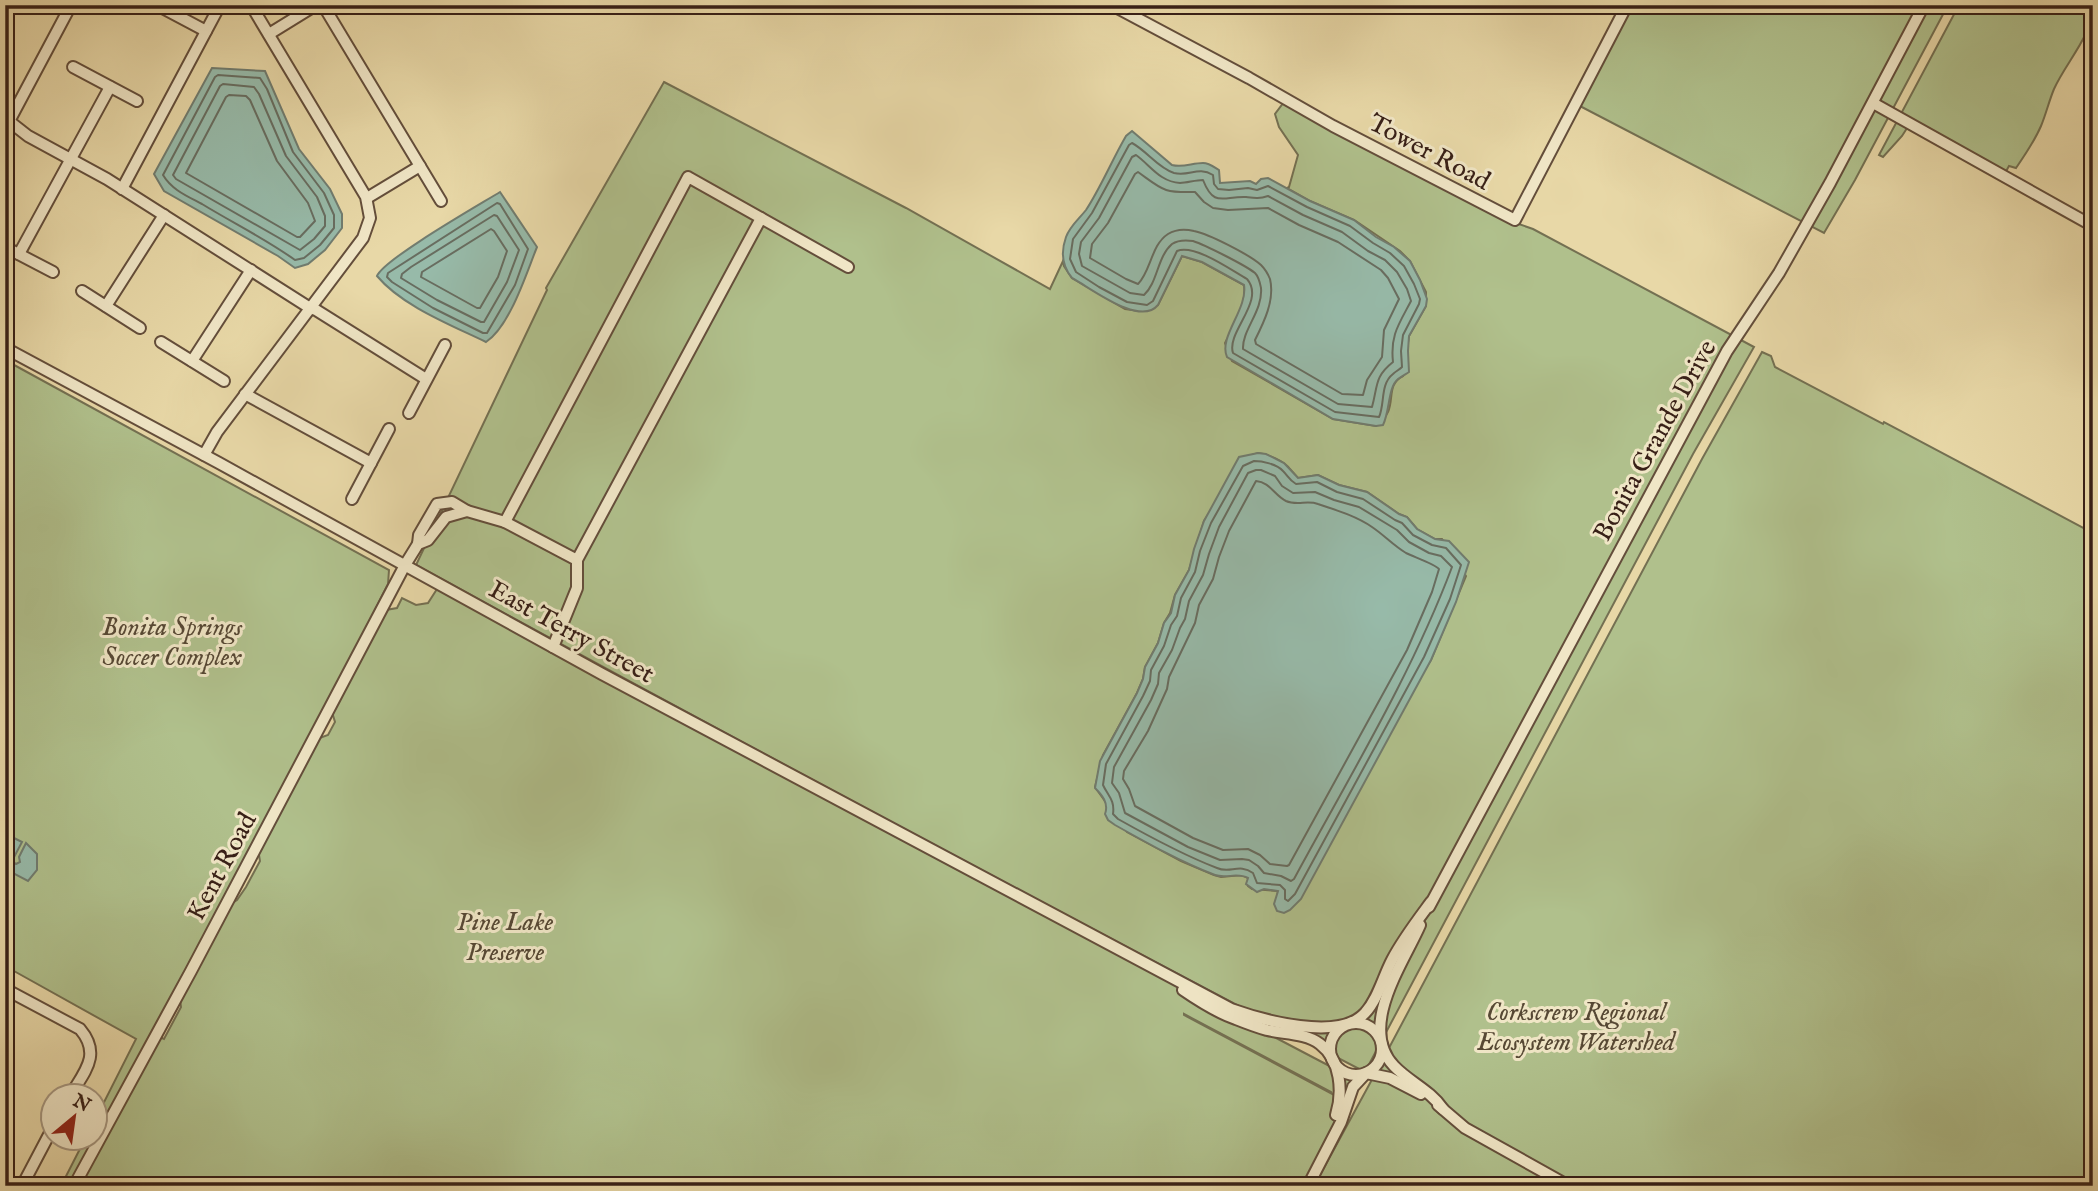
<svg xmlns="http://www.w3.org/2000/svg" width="2098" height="1191" viewBox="0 0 2098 1191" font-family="'IM FELL English',serif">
<rect width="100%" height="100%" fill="#e8d8a7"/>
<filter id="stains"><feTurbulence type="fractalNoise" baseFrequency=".00286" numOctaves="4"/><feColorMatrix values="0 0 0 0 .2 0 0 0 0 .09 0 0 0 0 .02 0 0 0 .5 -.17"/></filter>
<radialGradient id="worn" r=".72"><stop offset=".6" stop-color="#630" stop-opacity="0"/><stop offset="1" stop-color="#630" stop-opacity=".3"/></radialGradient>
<g fill="#b0c08c" stroke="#747052" stroke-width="2" fill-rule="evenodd">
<polygon points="1631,5 1948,5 1855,180 1824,233 1576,104"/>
<path d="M1959,5H2093C2093,35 2066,62 2054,89C2049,101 2046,114 2041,126C2035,140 2025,155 2016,168L2009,166L2004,175L1909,125L1902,136L1883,157L1879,155Z"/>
<path d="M664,82L906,208L1050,289L1063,261L1064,266L1072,278L1125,309L1140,311L1158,305L1182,256L1202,262L1244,285C1247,304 1234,327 1225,343L1232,361L1333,419L1376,426C1380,422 1386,417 1388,412C1394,399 1387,384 1403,376L1409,336L1426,306V292L1410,261L1400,251L1354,220L1310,201L1287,188L1289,187L1298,155L1279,127L1275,114L1284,102L1516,223L1533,229L1754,347L1693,454L1365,1072C1047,906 730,737 416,565L547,290L546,288ZM1258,453C1268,454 1284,461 1290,469C1293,472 1295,475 1298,478L1318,475L1339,485L1367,492L1399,514L1407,517L1417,529L1435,539H1442L1466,576L1431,660L1277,898L1278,891L1252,889L1248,886V878L1242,875L1221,877L1214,875L1181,861L1127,832L1095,787L1103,755L1137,693L1143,679L1145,667L1158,643L1164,623L1170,613L1175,595L1189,570L1204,521L1245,457Z"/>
<polygon points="1762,352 1771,356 1775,367 1883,424 1884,422 2093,533 2093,1186 1314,1186 1381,1063 1702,459"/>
<path d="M5,360L389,570L388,584L316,727L146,1043L155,1035L164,1039L181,1007L179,991L223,909L237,900L246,887L260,861L258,849L314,740L328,735L335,722L332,712L386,610L397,608L402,598L416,605L428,603L437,589C743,757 1051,920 1360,1082L1303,1186H61L85,1139L94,1138L95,1120L136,1039L5,966ZM1184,1014L1331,1092L1332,1094L1184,1015Z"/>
</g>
<g fill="#97baa9" stroke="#717c6f" stroke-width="2">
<polygon points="212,68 265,71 299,149 330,189 342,214 342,228 325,250 308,264 295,268 278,256 164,191 154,174"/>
<path d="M1132,131L1172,165C1183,168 1192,163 1203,163C1209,163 1214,167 1219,170L1220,183L1250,181L1256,184L1261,179L1268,178L1310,201L1354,220L1376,237L1394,247L1410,261L1420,280L1427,299L1426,306L1409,336L1408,351L1409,372C1406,374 1402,376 1398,379C1388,387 1390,411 1383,425L1376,426L1333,419L1227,357C1218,337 1248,309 1244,285L1202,262L1182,256L1158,305C1140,327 1091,288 1072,278C1062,266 1061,251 1066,237C1070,226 1079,219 1086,210C1101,187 1112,160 1126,136Z"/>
<path d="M500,192L537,247C526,274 510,326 486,342C451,325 402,306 377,276C384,259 479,205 500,192Z"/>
<path d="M1258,453L1266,454L1284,463L1298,478L1318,475L1339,485L1367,492L1399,514L1407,517L1417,529L1435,539L1449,541L1469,562L1456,602L1431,660L1301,899L1290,910L1284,913L1277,911L1274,904L1278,891L1264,889L1257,892L1246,884L1248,878C1237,872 1226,879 1215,875C1181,862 1147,843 1115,825L1108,820L1105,814C1109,803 1102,795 1095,788L1100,761L1137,693L1143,679L1145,667L1158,643L1164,623L1171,613L1175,595L1189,570L1194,549L1204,521L1239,457Z"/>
<polygon points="12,837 22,842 12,861 16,864 20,862 19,857 26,843 37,854 37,870 28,881 5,869 5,849"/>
</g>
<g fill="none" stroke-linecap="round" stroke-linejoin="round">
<g stroke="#686d60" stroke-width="2">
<path d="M218,75L260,78L267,89L293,152L324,193L334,215V228L320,245L304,258L295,260C266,239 233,223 202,204C187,196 172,190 163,175L215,77Z"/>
<polygon points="223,84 254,87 259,94 286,156 317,197 325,216 325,226 314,239 300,250 176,179 173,175 220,86"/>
<polygon points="229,95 246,96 250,100 277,161 308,203 315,221 300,237 297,237 186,173 226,97"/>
<path d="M1132,143C1147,151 1158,168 1174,173C1189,177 1198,166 1213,175L1214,184L1218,189L1229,190L1248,188L1257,190L1268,186L1307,207L1350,226L1373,243L1390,253L1404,266L1414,284L1420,299L1419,304L1403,335L1401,351L1402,367C1399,370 1396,371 1393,374C1380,384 1385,404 1379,417L1335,412L1233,353C1226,332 1266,301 1247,279C1231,270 1195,244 1177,251L1153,301L1147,305L1127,302L1099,287L1076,272L1070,259L1073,239L1092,213L1129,145Z"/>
<path d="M1136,155C1150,165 1160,182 1180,183C1187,183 1195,180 1203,180C1214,208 1223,196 1246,197C1254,198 1259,199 1268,196L1303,215L1342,232L1368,251L1385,260L1397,272L1407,289L1411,301C1399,324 1390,335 1393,362C1374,377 1378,386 1372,407L1338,404L1243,349C1242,330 1263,311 1261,288C1260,283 1259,277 1255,273C1245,265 1205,245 1193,241C1186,240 1178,240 1172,244C1157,257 1158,282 1144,295L1130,293L1082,266L1079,254L1081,242L1099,218L1132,157Z"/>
<path d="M1138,172C1163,190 1163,193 1195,192L1204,202L1213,208L1228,210L1268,208L1299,225L1338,242L1381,270L1388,278L1399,299L1384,330L1382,357L1367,380L1363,395L1342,394L1256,344L1255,340C1264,322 1275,300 1270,279C1268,274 1265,269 1261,265C1250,255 1209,234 1194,231C1186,229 1176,229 1168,234C1151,245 1151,271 1138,284L1126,279L1090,258L1092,244L1108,223L1135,174Z"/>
<polygon points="497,203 500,204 528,249 515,285 487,333 483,333 433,308 392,282 387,277 388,273"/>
<polygon points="494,215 497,216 519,250 507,282 484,322 481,322 437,300 401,278 402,274 411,267"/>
<polygon points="491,229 494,231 507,251 498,277 480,308 477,308 421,277 422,272"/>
<path d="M1254,461C1262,461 1277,464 1283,471C1288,476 1289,480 1296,484L1317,482L1337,492L1363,499L1395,520L1402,523L1413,535L1432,545L1446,548L1461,565L1450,599L1424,657L1295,894L1288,901L1285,899V890L1280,885L1257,883L1253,873C1239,863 1230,874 1217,868C1183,855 1150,837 1118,819L1113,814C1115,800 1108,796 1103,785L1106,764L1143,696L1150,681L1151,670L1164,646L1171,625L1177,616L1181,598L1195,572L1200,551L1211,523L1243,466Z"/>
<path d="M1256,470H1261L1275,476L1282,486L1293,493L1315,492L1334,500L1359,507L1397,530L1409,542L1429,553L1441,556L1452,567C1411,676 1349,777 1294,879L1291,881L1281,876L1264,873L1258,866L1249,860L1242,859L1220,860L1188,847L1125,813L1119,793L1112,783L1114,767L1151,700L1158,684L1159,673L1172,650L1180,628L1185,619L1189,601L1203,575L1209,554L1219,527L1248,473Z"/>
<path d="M1256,481C1270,482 1274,495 1286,501C1297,506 1307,500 1318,504C1336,510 1356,516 1372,527C1384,535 1394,546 1406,553C1414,557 1435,564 1439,569L1432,592L1407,650L1289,865L1287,866L1270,864L1260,855L1248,849L1223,850L1193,838L1135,806L1129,789L1123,779L1124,771L1148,731L1167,689L1169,677L1195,623L1199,605L1213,579L1219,557L1229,531Z"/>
</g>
<defs>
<g id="minor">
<polyline points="157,5 206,31"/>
<polyline points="323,5 441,201"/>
<polyline points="1112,5 1249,78 1333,126 1515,220 1627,5"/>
<polyline points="269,34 316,5"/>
<polyline points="73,67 137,101"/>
<polyline points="1873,103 2093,226"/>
<polyline points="5,118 28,136 107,179 310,308 316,310 426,379"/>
<polyline points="5,129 71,5"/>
<polyline points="122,189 220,5"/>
<polyline points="367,198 420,166"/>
<polyline points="761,218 848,267"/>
<polyline points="5,247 53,272"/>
<polyline points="19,254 110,87"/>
<polyline points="82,291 140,328"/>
<polyline points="106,306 164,215"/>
<polyline points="161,342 224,381"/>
<path d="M5,348L219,463L602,674L1231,1009C1262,1020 1339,1042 1365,1013C1378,999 1383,977 1392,960C1403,939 1417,921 1431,902"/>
<polyline points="192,361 251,270"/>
<polyline points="245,394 371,463"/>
<polyline points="409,413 445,345"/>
<polyline points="204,455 217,432 363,238 370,218 366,197 251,5"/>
<polyline points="352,499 389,429"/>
<polyline points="505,522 688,177 761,218 577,560"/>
<polyline points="418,544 419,535 437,504 452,502 467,511"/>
<polyline points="1429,907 1727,351 1779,273 1830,183 1924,5"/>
<path d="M1420,925C1404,962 1357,1027 1394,1066C1409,1082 1430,1090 1443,1109"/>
<path d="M5,989L80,1029C102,1055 84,1072 70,1096"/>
<path d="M1183,990C1199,1001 1218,1013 1236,1019C1246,1023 1257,1027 1267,1030C1284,1034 1306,1033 1320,1044C1341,1060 1343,1092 1336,1115"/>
<circle cx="1356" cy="1049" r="26"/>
<polyline points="1438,1105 1465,1128 1569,1186"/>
<polyline points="22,1186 52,1129"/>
<polyline points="74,1186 191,971 405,565 418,544 428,540 446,517 467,511 505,522 577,560 577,588 553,647"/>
<polyline points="1308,1186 1341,1122 1353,1087 1366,1073 1390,1078 1421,1094"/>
</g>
</defs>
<use href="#minor" stroke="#644e3b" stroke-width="14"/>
<use href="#minor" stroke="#f0e6c6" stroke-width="10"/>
</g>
<g text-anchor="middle" stroke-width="6" stroke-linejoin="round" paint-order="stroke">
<g font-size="26" fill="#382017" stroke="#f0e6c6">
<text transform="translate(1430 151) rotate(28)" y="9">Tower Road</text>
<text transform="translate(1654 440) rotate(-61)" y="9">Bonita Grande Drive</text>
<text transform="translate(572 631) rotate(29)" y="9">East Terry Street</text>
<text transform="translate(221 866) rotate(-62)" y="9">Kent Road</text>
</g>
<g font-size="26" font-style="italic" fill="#564834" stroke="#f0e6c6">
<text x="172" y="635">Bonita Springs<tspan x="172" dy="30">Soccer Complex</tspan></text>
<text x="505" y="930">Pine Lake<tspan x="505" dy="30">Preserve</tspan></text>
<text x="1576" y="1020">Corkscrew Regional<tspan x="1576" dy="30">Ecosystem Watershed</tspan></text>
</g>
</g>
<rect width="2098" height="1191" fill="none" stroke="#e8d8a7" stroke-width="28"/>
<rect x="7" y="7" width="2084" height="1177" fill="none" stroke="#382017" stroke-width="3.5"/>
<rect x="14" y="14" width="2070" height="1163" fill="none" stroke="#382017" stroke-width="2"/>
<g transform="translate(74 1117) rotate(29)"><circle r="33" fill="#f0e6c6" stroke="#a69780" stroke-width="2"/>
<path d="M0-5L12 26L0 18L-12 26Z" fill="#8f2418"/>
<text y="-10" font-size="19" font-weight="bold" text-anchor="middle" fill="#382017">N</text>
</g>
<rect width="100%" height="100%" filter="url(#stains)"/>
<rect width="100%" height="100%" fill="url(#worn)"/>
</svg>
